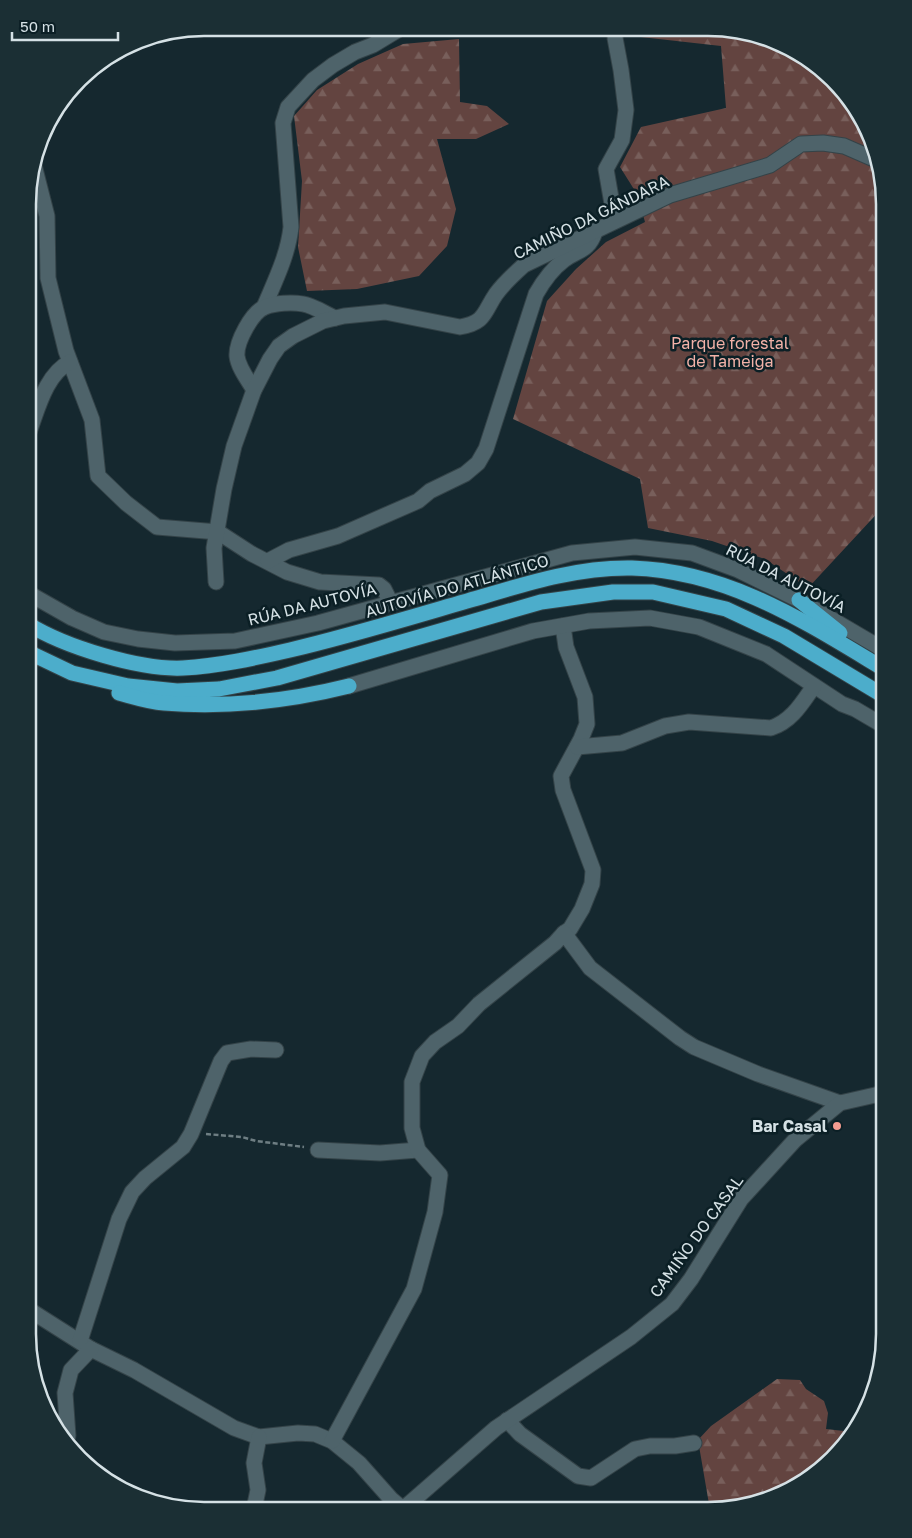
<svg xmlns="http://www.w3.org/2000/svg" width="912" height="1538" viewBox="0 0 912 1538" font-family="'Golos Text',sans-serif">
<defs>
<pattern id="forest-firs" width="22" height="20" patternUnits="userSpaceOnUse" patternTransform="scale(1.25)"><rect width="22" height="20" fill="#634440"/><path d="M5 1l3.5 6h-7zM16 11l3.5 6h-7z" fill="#785f5b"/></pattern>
</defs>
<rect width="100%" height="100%" fill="#15282f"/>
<g fill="url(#forest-firs)">
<polygon points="622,29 731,29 816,64 871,137 884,204 884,506 808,588 765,559 712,541 648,528 640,479 513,419 547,301 576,269 606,242 645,222 637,194 620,167 641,127 726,108 721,46 623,35"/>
<polygon points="459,39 460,102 487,106 509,124 476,139 437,139 456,209 447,246 419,276 357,289 307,291 298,247 302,181 294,116 317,90 358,64 403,44"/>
<polygon points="777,1379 800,1380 806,1389 824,1401 828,1413 826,1429 853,1432 848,1441 775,1497 710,1510 698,1440 711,1426"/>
</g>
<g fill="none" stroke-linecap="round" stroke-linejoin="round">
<defs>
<g id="street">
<polyline points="615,38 621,70 626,110 622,140 606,169 615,221"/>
<polyline points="34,165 47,216 48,278 66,351 92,420 98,476 126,503 157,527 218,532 252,554 287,572 320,582 379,585 384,589 391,603"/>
<path d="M264,307C275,281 288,255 291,227L283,123L288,107L313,80L333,65L355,52L373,45L401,28"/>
<path d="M254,390C248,380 238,367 237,356C236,342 252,312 265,307C275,303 292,302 303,304C312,305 326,314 335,318"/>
<path d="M29,432C38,408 46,374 70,362"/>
<path d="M268,561L289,550L338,536L418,501L430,491L465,474L478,463L486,449L536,294C544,280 552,269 564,260C579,249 588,252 595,232"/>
<path d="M216,582L214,548L224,489L234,446L254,390L270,359L279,346L293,336L323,321L344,316L385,312L460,327C486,322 483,313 496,294C504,283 514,274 524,265L670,195L770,165L801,144L823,143L844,146L876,160"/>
<polyline points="28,593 72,618 104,632 138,639 175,643 235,641 318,623 572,553 635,547 692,553 738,570 799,600 884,650"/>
<polyline points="563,626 566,647 585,697 587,724 581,739 561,776 563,790 593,870 592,884 582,909 570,929 564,933"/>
<polyline points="349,686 533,631 589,621 650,618 699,627 766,654 842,704 855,709 884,726"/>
<path d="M577,747L622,743L665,726L689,722L771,728C792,721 802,703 814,686"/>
<polyline points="318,1150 380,1153 418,1150"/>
<polyline points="28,1309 91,1349 134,1370 234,1428 259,1437 298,1433 315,1434 332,1441 359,1463 391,1499 404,1510"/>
<polyline points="80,1341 119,1219 132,1192 145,1178 183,1147 191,1134 221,1061 227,1053 251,1049 276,1050"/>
<polyline points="507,1420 520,1434 578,1476 591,1478 635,1449 650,1446 675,1446 694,1443"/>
<polyline points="68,1436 65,1393 71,1370 91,1349"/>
<polyline points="332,1441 414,1289 435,1212 440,1175 418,1150 412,1128 412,1082 422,1056 435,1042 458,1026 479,1004 555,943 564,933 590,968 680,1038 694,1047 758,1074 840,1103"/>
<polyline points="254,1509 258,1490 254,1463 259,1437"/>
<polyline points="402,1510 496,1428 631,1337 672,1304 691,1279 741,1199 795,1140 840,1103 884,1093"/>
</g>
<g id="highway">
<polyline points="799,600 840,633"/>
<path d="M28,624C65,647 140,670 183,668C219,666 255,658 290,650C354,635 418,615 481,597C531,582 580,567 632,568C728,571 804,621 884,669"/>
<polyline points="28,652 72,673 128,686 177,691 219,689 277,678 541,602 613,592 653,592 726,609 784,636 884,696"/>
<path d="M119,693C134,697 149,702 164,703C226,708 289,701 349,686"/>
</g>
</defs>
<use href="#street" stroke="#344348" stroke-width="17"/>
<use href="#highway" stroke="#344348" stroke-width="17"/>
<polyline stroke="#6e7e83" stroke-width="2.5" stroke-dasharray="5 2.5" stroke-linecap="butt" points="206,1134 242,1137 256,1141 304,1147"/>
<use href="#street" stroke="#4e636a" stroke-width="15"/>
<use href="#highway" stroke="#4cadcb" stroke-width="15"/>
</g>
<circle fill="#f59c91" stroke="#0b1f25" stroke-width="2" cx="837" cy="1126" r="5"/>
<g text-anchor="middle" stroke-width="5" stroke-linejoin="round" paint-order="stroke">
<g font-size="16" fill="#d5e1e5" stroke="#0b1f25">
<text transform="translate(591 217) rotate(-26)" y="6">CAMIÑO DA GÁNDARA</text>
<text transform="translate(786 578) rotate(27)" y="6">RÚA DA AUTOVÍA</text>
<text transform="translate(457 586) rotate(-16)" y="6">AUTOVÍA DO ATLÁNTICO</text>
<text transform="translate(312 604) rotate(-14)" y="6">RÚA DA AUTOVÍA</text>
<text transform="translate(696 1236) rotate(-54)" y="6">CAMIÑO DO CASAL</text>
</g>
<g font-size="16" fill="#f3b2a8" stroke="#0b1f25">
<text x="730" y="349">Parque forestal<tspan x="730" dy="18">de Tameiga</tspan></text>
</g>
<g font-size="16" font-weight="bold" fill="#d5e1e5" stroke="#0b1f25" text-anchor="end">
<text x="827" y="1132">Bar Casal</text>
</g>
</g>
<path d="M0 0H912V1538H0ZM204 36H708A168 168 0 0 1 876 204V1334A168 168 0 0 1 708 1502H204A168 168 0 0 1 36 1334V204A168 168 0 0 1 204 36Z" fill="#1b2f34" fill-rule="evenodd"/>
<path fill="none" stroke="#d5e1e5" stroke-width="2.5" d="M204 36H708A168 168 0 0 1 876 204V1334A168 168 0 0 1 708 1502H204A168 168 0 0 1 36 1334V204A168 168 0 0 1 204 36Z"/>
<path d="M12 32v8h106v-8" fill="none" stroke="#d5e1e5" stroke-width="2.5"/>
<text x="20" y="32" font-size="15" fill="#d5e1e5" stroke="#0b1f25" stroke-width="4" paint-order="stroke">50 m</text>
</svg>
